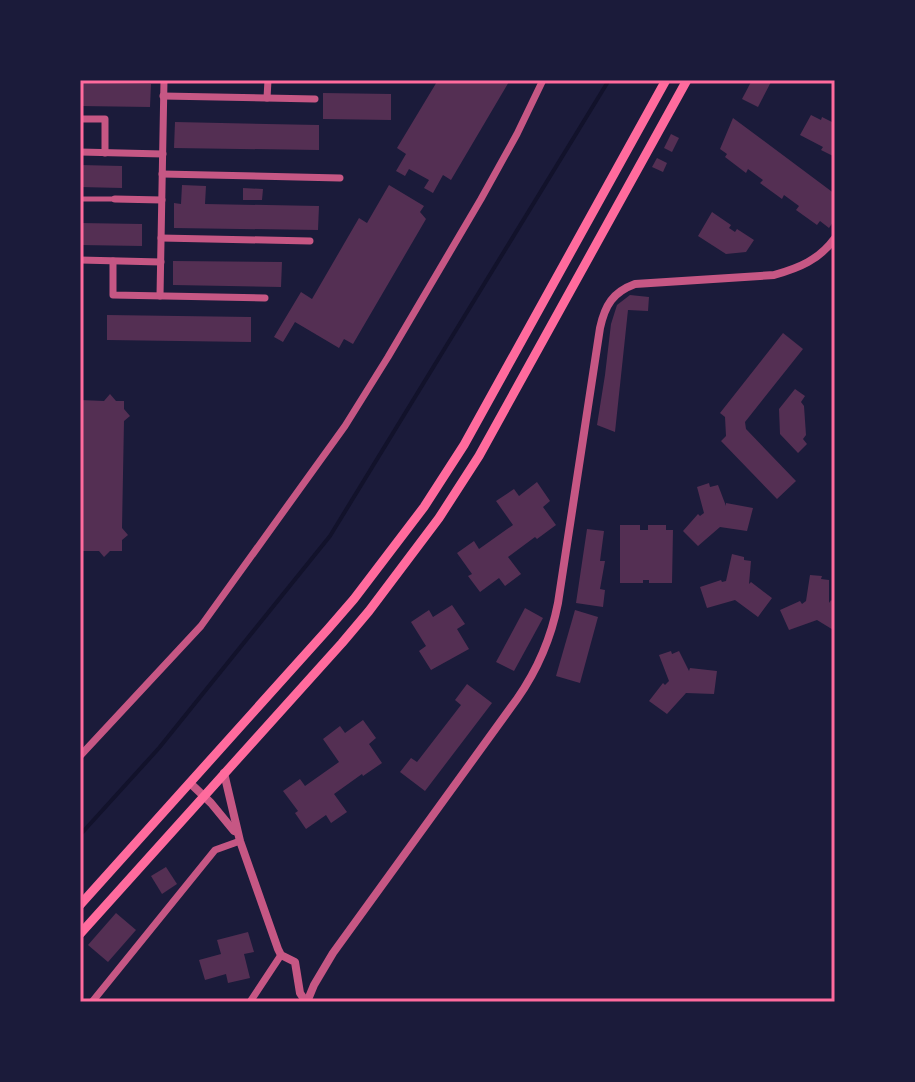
<svg xmlns="http://www.w3.org/2000/svg" width="915" height="1082" viewBox="0 0 915 1082" font-family="'Fira Sans',sans-serif">
<rect width="100%" height="100%" fill="#1b1b3a"/>
<g fill="none" stroke-linecap="round" stroke-linejoin="round">
<polyline stroke="#12122b" stroke-width="4" points="80,835 159,748 330,536 609,80"/>
</g>
<g fill="#542f53">
<polygon points="438,80 510,80 451,180 443,175 433,193 424,188 429,180 409,169 405,176 396,171 406,154 397,148"/>
<polygon points="752,80 772,80 758,107 742,99"/>
<polygon points="80,83 151,84 150,107 80,106"/>
<polygon points="323,93 391,94 391,120 323,119"/>
<polygon points="811,115 821,120 822,117 832,122 835,116 835,157 821,150 823,147 800,135"/>
<polygon points="733,118 835,194 835,219 829,228 820,221 817,225 796,210 799,206 784,195 782,199 760,183 763,180 748,169 746,173 725,157 727,154 720,149"/>
<polygon points="175,122 319,125 319,150 174,148"/>
<polygon points="671,134 679,138 672,152 664,148"/>
<polygon points="657,158 667,163 663,172 652,167"/>
<polygon points="80,165 122,166 122,188 80,187"/>
<polygon points="182,185 206,186 205,204 319,206 318,230 174,228 174,203 181,204"/>
<polygon points="389,185 424,206 420,212 426,219 353,344 344,339 339,348 295,322 283,342 274,337 301,292 312,299 359,218 367,223"/>
<polygon points="243,188 263,189 262,200 243,200"/>
<polygon points="712,212 731,225 729,228 735,232 737,229 754,240 746,252 726,254 698,236"/>
<polygon points="80,223 142,224 142,246 80,245"/>
<polygon points="173,261 282,262 281,287 173,285"/>
<polygon points="630,295 649,297 648,311 628,310 615,432 597,425 605,375 611,324 617,305"/>
<polygon points="107,315 251,317 251,342 107,340"/>
<polygon points="783,333 803,349 745,422 746,429 796,481 777,499 721,441 726,436 725,417 720,413"/>
<polygon points="795,389 805,396 801,402 804,406 806,435 803,439 807,444 798,453 780,434 779,409"/>
<polygon points="110,394 116,401 124,401 124,409 130,416 124,421 122,528 128,535 122,540 122,551 110,551 104,557 99,551 80,551 80,400 104,401"/>
<polygon points="537,482 550,501 543,507 556,525 537,539 535,537 508,557 521,574 505,586 499,578 480,592 468,576 472,574 457,553 474,541 479,549 513,525 496,501 514,489 519,496"/>
<polygon points="709,483 710,487 718,485 726,506 726,503 753,508 747,531 720,527 698,546 683,531 698,514 700,516 704,513 697,487"/>
<polygon points="620,525 640,525 640,530 648,530 648,525 666,525 666,530 673,530 672,583 649,583 649,580 643,580 643,583 620,583"/>
<polygon points="587,529 604,531 600,561 605,561 600,589 605,590 603,607 576,603"/>
<polygon points="732,554 744,557 744,560 751,561 749,584 751,582 772,598 758,617 735,600 707,608 700,587 721,580 722,582 726,581"/>
<polygon points="810,575 822,576 821,579 829,580 829,603 831,600 835,603 835,631 817,620 789,630 780,610 800,601 802,604 806,601"/>
<polygon points="452,605 465,624 457,629 469,649 431,670 419,651 426,646 411,622 429,610 433,617"/>
<polygon points="525,608 543,618 514,671 496,662"/>
<polygon points="575,610 598,617 580,683 556,676"/>
<polygon points="671,651 672,654 679,651 689,671 690,668 717,671 714,694 686,693 667,714 649,701 663,683 665,685 669,681 659,655"/>
<polygon points="467,684 492,703 425,791 400,772 411,758 417,762 461,705 455,700"/>
<polygon points="363,720 376,738 369,744 382,763 363,776 362,774 334,794 347,812 331,823 326,815 306,829 295,813 298,811 283,791 300,779 305,786 339,762 323,739 340,726 345,733"/>
<polygon points="166,867 177,884 162,894 151,876"/>
<polygon points="116,913 136,930 108,962 88,945"/>
<polygon points="248,932 254,952 244,954 250,978 228,983 226,974 205,980 199,960 221,954 217,940"/>
</g>
<g fill="none" stroke-linecap="round" stroke-linejoin="round">
<polyline stroke="#c65784" stroke-width="5" points="80,199 115,199"/>
<g stroke="#c65784" stroke-width="7">
<polyline points="163,96 315,99"/>
<polyline points="267,98 268,80"/>
<polyline points="80,119 105,119 105,153"/>
<polyline points="80,152 163,154"/>
<polyline points="162,174 340,178"/>
<polyline points="115,199 162,200"/>
<polyline points="161,238 310,241"/>
<polyline points="80,260 161,262"/>
<polyline points="113,261 113,295 265,298"/>
<polyline points="160,296 164,80"/>
<polyline points="80,756 201,626 345,426 388,357 481,199 517,134 543,80"/>
<polyline points="92,1002 215,850 240,841"/>
<polyline points="250,1002 281,955"/>
</g>
<g stroke="#c65784" stroke-width="8">
<polyline points="224,773 240,841 278,949 281,955 295,962 300,993 306,1002"/>
<polyline points="190,783 211,803 234,831 237,832"/>
<path d="M307,1002L314,985L333,953L517,699C538,669 551,639 558,603L600,328C605,305 613,292 635,284L774,275C799,268 819,260 835,238"/>
</g>
<g stroke="#ff6b9d" stroke-width="9">
<polyline points="80,905 328,629 354,599 424,507 464,445 666,80"/>
<polyline points="80,934 342,643 369,611 439,518 479,456 687,80"/>
</g>
</g>
<rect width="915" height="1082" fill="none" stroke="#1b1b3a" stroke-width="164"/>
<rect x="82" y="82" width="751" height="918" fill="none" stroke="#ff6b9d" stroke-width="3"/>
</svg>
